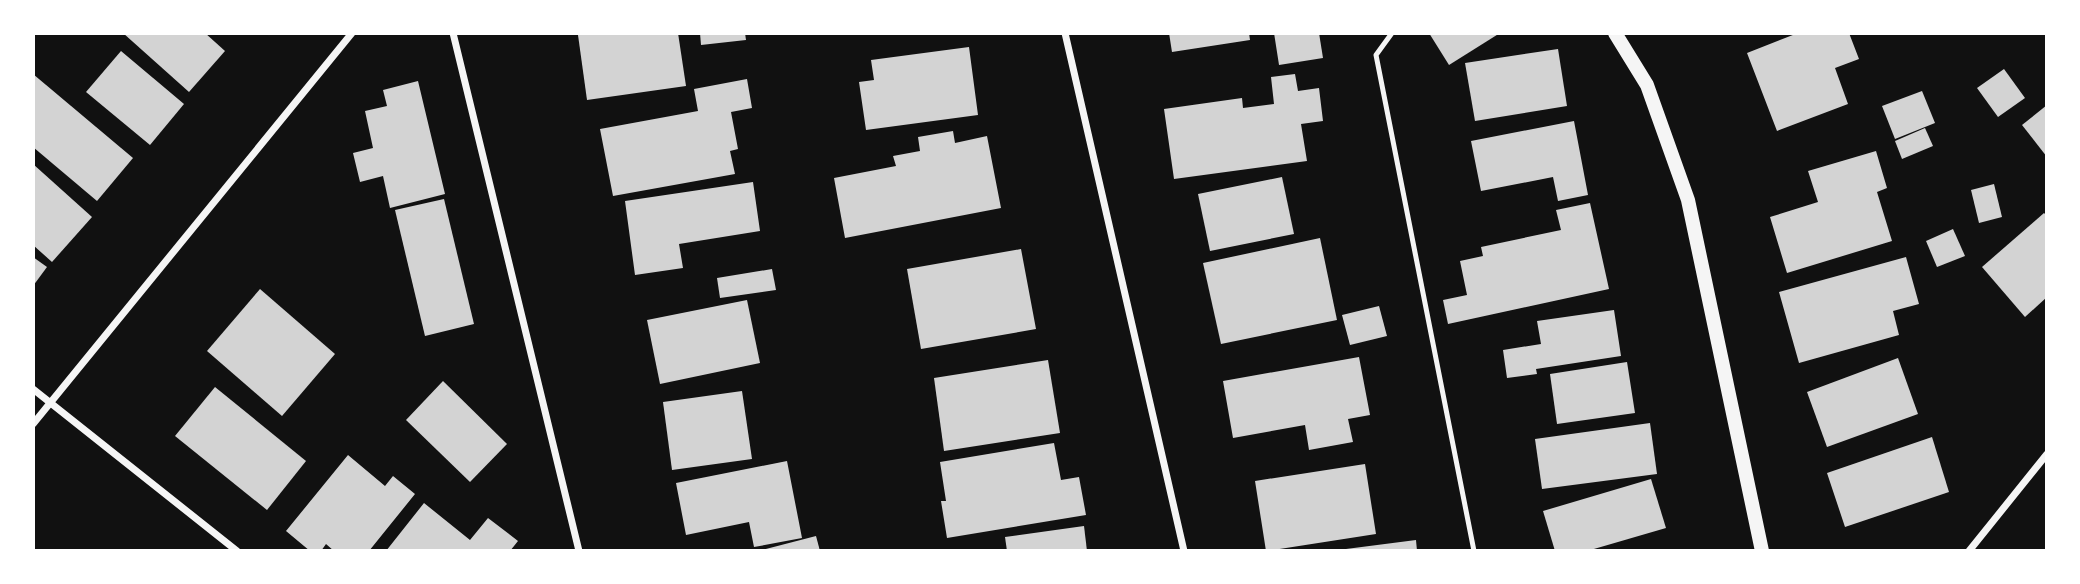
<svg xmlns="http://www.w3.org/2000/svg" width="2080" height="584" viewBox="0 0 2080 584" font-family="'Nunito Sans',sans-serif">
<rect width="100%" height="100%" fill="#111"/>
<g fill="#d3d3d3">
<polygon points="123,33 205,33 225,51 189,92"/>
<polygon points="592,33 678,33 686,86 587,100 578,35"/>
<polygon points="700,33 745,33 746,40 701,45"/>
<polygon points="1169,33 1249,33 1250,40 1172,52"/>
<polygon points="1274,33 1319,33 1323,58 1279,65"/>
<polygon points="1429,33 1500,33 1449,65"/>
<polygon points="1798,33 1849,33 1859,59 1835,68 1848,104 1777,131 1747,53"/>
<polygon points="969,47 978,115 866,130 859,82 874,80 871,60"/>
<polygon points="1558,49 1567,106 1475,121 1465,63"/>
<polygon points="121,51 184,104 150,145 86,92"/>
<polygon points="2004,69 2025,98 1998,117 1977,88"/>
<polygon points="33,74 133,158 97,201 33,147"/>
<polygon points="1295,74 1298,91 1319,88 1323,121 1301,124 1307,161 1174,179 1164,109 1242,98 1243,108 1274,104 1271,77"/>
<polygon points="747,79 752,108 731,112 738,149 730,151 735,174 613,196 600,129 698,111 694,89"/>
<polygon points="418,81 445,194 390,208 383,176 360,182 353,153 373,148 365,111 387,106 383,90"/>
<polygon points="1922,91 1935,123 1895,139 1882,106"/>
<polygon points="2047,105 2047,157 2022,125"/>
<polygon points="1574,121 1588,195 1558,201 1553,177 1481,191 1471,141"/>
<polygon points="1925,128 1933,146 1902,159 1895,141"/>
<polygon points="953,131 955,143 987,136 1001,208 845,238 834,178 896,166 893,156 920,151 918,137"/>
<polygon points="1876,151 1887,188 1877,192 1892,241 1787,273 1770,217 1818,202 1808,171"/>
<polygon points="33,164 92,217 52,262 33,245"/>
<polygon points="1282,177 1294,234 1210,251 1198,194"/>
<polygon points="753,182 760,231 679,244 683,268 635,275 625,201"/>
<polygon points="1994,184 2002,217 1979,223 1971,190"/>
<polygon points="444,199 474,324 425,336 395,210"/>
<polygon points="1590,203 1609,289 1448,324 1443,300 1467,295 1460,261 1483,256 1481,247 1561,230 1556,210"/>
<polygon points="2044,213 2047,216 2047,297 2025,317 1982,267"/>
<polygon points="1953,229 1965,256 1937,267 1926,241"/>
<polygon points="1320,238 1337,320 1221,344 1203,263"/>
<polygon points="1021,249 1036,329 921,349 907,269"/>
<polygon points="33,257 47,267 33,286"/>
<polygon points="1906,257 1919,304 1893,311 1899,335 1799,363 1779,292"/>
<polygon points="772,269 776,290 720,298 717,278"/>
<polygon points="260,289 335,354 282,416 207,351"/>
<polygon points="747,300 760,363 660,384 647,320"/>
<polygon points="1379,306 1387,336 1350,345 1342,315"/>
<polygon points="1614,310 1621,356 1536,369 1537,374 1507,378 1503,350 1541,344 1537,321"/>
<polygon points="1359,357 1370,415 1348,419 1353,442 1309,450 1305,425 1233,438 1223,381"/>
<polygon points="1898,358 1918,414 1827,447 1807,392"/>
<polygon points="1048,360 1060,433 944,451 934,378"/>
<polygon points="1627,362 1635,413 1557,424 1550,374"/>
<polygon points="443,381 507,444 470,482 406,420"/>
<polygon points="215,387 306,461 267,510 175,436"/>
<polygon points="742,391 752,459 672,470 663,402"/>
<polygon points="1650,423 1657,474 1542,489 1535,439"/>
<polygon points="1932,437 1949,492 1845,527 1827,473"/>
<polygon points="1054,443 1061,480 1079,477 1086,515 947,538 941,501 946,501 940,462"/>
<polygon points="348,455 385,486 393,476 415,494 369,551 334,551 326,544 321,551 310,551 286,531"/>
<polygon points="787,461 802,538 754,547 749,522 686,535 676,483"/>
<polygon points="1365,464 1376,534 1266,551 1255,481"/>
<polygon points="1651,479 1666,528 1587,551 1555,551 1543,511"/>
<polygon points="424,503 470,540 488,518 518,541 510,551 386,551"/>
<polygon points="1084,526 1087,551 1007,551 1005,537"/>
<polygon points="816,536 820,551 762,551 762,550"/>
<polygon points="1416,540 1417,551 1346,551 1346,549"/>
</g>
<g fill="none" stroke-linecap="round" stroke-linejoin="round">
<polyline stroke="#f5f5f5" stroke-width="5" points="1392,33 1376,55 1474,551"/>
<g stroke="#f5f5f5" stroke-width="7">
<polyline points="453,33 579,551"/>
<polyline points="1065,33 1184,551"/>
<polyline points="33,389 237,551"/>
<polyline points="33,424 352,33"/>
<polyline points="1969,551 2047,454"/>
</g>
<polyline stroke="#f5f5f5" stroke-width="14" points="1615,33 1647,85 1688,200 1762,551"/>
</g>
<rect width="2080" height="584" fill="none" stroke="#ffffff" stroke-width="70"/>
</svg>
